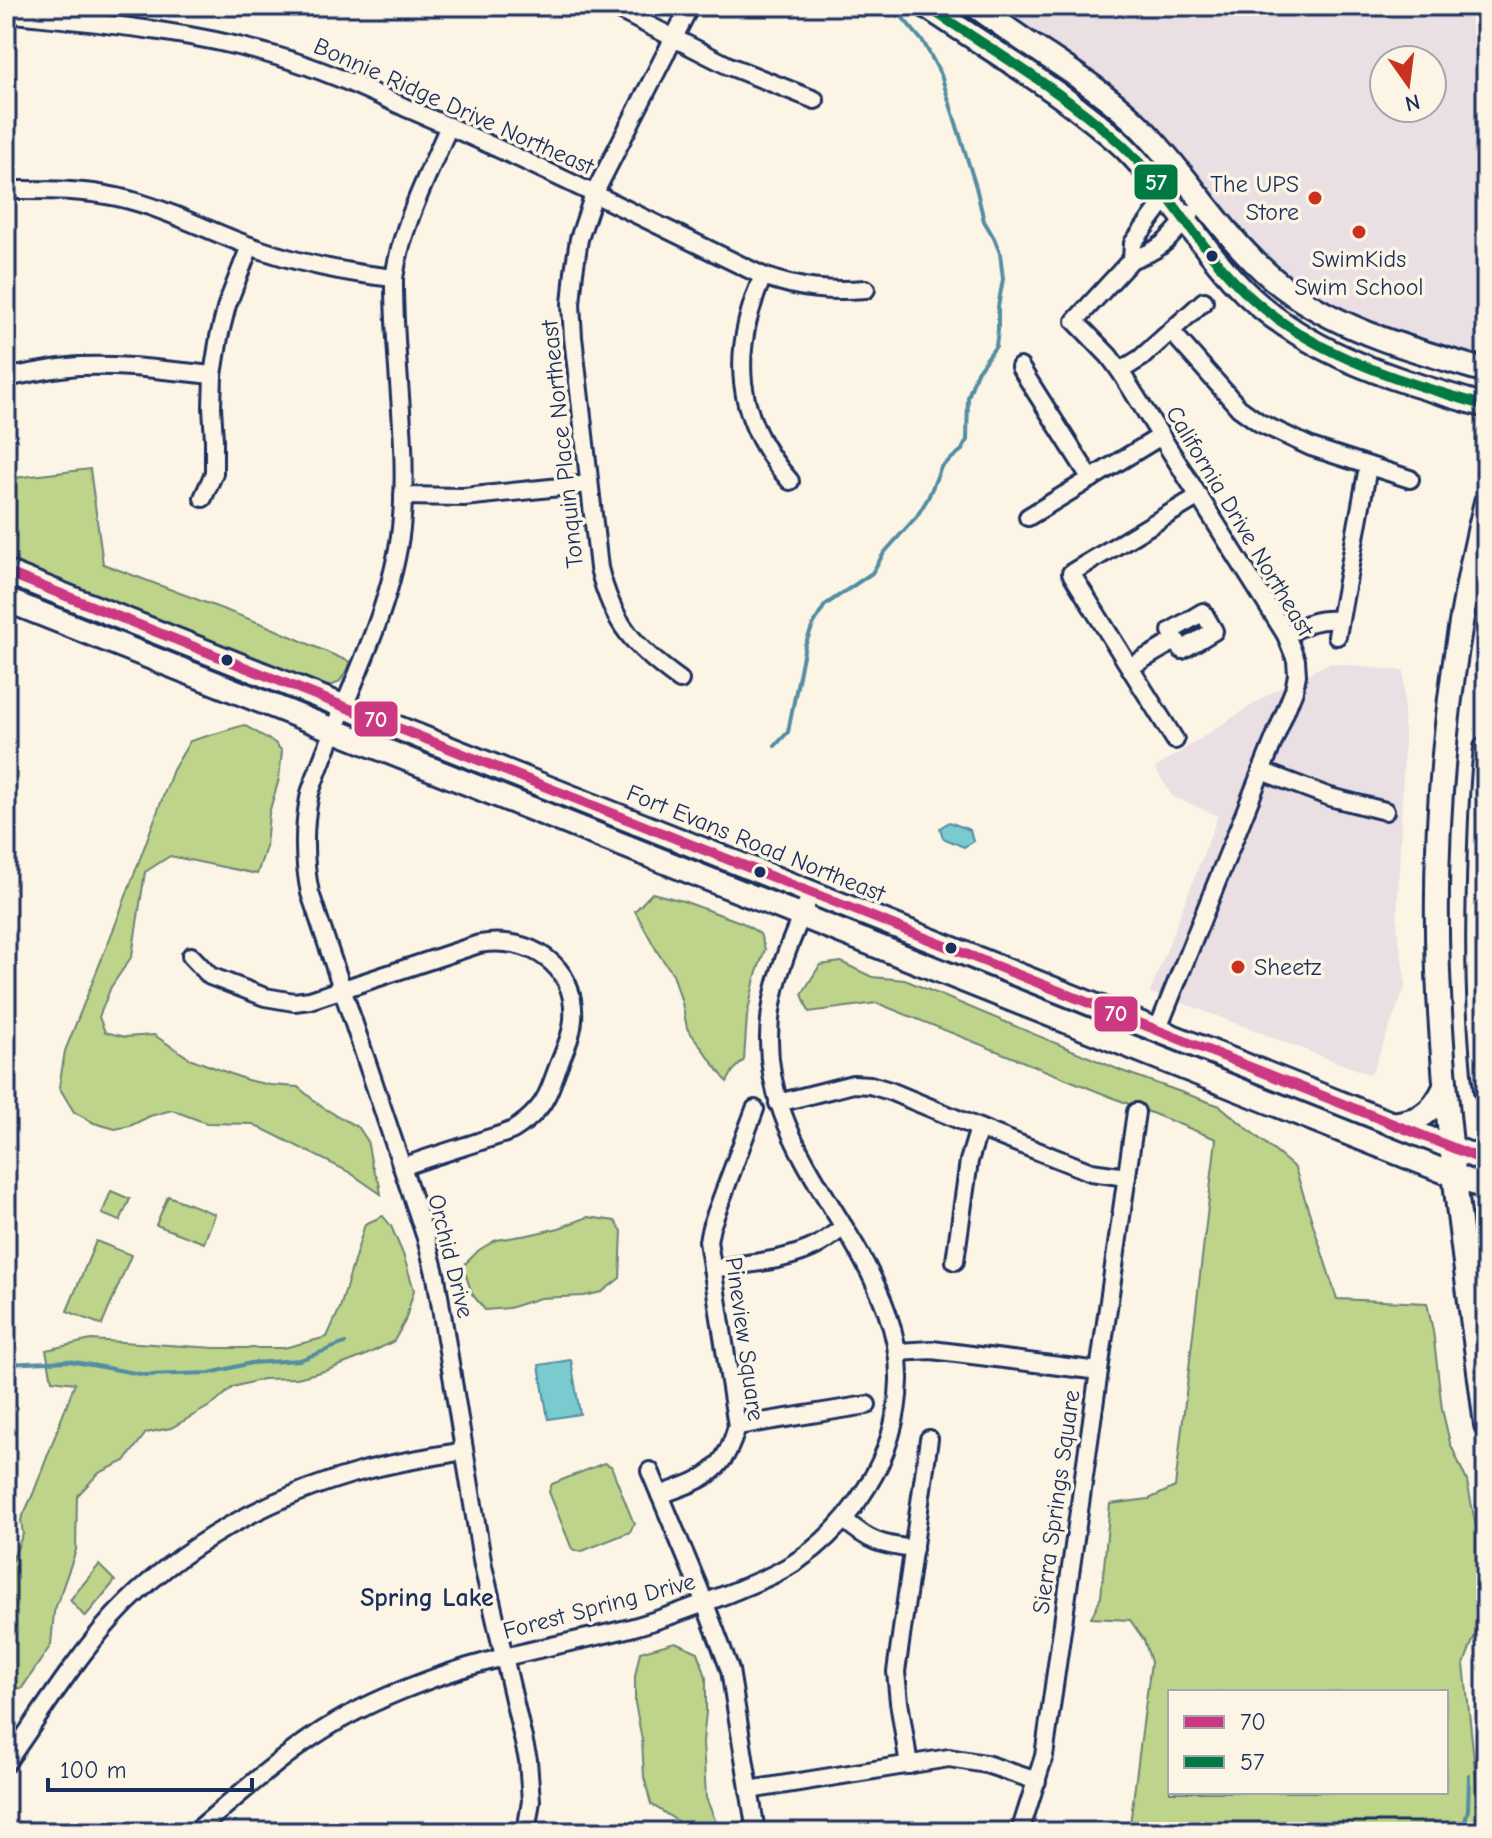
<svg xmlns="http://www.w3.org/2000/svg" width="1492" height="1838" viewBox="0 0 1492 1838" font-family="'Comic Neue',sans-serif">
<rect width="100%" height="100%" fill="#fcf5e5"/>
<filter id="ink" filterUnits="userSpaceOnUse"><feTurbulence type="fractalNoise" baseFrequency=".0125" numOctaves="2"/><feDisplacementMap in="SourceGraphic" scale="16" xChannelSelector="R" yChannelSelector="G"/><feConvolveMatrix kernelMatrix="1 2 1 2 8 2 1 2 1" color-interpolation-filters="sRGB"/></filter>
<g filter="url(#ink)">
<g fill="#eadfe2" fill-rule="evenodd">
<path d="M1029,6H1486V371L1394,344L1277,272L1184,176L1005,27L1017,18ZM1384,60H1432V108H1384Z"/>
<polygon points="1329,663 1404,671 1404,749 1397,926 1406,985 1371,1075 1167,997 1150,993 1218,816 1172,796 1155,768 1274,691"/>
</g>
<g fill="#bdd48a" stroke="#6c8274" stroke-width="2" fill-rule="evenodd">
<path d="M90,469L103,564L265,625L350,662C343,679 340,687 320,687L6,562V479Z"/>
<polygon points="244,725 275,743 282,751 279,779 269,813 266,847 257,874 170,856 145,872 132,956 111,987 99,1017 105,1032 125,1037 154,1035 189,1058 247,1080 270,1085 298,1087 322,1107 359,1128 367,1140 372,1166 379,1182 381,1194 349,1172 253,1124 206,1123 172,1110 150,1116 130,1126 115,1129 94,1123 74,1112 59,1087 65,1051 116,923 173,770 190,741"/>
<polygon points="652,893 683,901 743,923 760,934 765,949 755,978 747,1016 744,1060 733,1071 727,1082 687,1028 682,1003 673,974 658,953 635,911"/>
<path d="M841,962L872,977L905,980L1122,1071L1220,1106L1295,1168L1337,1299L1427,1303L1433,1331L1442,1409L1450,1443L1467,1481L1486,1578V1606L1464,1664L1481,1827L1486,1832H1129L1151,1662L1144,1640L1130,1620L1091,1618L1101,1597L1110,1504L1149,1499L1175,1487L1216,1139L877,1003L809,1012L802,994L820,965ZM1170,1692H1446V1792H1170Z"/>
<polygon points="111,1191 130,1199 120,1221 102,1214"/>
<polygon points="168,1196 215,1214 204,1243 156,1225"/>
<polygon points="383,1216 391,1226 403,1254 414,1290 405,1321 394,1341 364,1356 328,1370 297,1378 263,1379 233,1387 215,1403 171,1428 146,1433 125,1461 99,1473 77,1496 76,1550 54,1612 51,1645 22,1688 6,1689 6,1575 23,1534 21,1520 33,1494 75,1383 52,1380 46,1350 91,1340 215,1348 284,1348 327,1337 340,1308 365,1224"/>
<polygon points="588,1217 615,1221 622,1231 620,1278 602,1292 584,1296 540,1298 509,1308 485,1310 472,1294 463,1266 479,1250 496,1240 528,1235 559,1228"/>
<polygon points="96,1241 131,1255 102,1325 67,1311"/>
<polygon points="604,1463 611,1466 634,1524 630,1532 580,1552 572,1549 549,1492 552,1484"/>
<polygon points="99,1565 115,1581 85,1617 70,1600"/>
<polygon points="675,1642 698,1652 706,1677 706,1712 703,1742 706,1798 720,1832 694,1832 651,1804 644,1777 642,1740 635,1703 635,1676 640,1652"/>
</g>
<g fill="#79cbd0" stroke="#538da2" stroke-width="2">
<polygon points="949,822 970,830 973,841 964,847 943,838 940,828"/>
<polygon points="571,1360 580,1414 548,1419 539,1365"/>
</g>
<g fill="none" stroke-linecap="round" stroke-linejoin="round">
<g stroke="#538da2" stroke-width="4">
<polyline points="775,746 788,732 805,645 813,625 825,605 872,573 884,553 917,516 928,498 941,467 962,450 967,440 968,397 977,372 996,346 998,330 998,307 1003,279 1000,253 994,238 984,221 976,187 941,75 924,43 903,18 884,6"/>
<polyline points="6,1364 69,1361 146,1375 210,1373 251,1363 300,1360 345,1343"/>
<polyline points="1462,1832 1468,1810 1469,1775"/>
</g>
<defs>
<g id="street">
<polyline points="611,6 729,66 815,100"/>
<path d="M6,13C97,23 188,30 276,56C323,69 367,90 411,110C531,161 647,220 763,276C800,289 828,292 866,289"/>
<path d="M449,126C428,175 402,224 394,278C393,360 410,445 401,528C391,617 339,707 310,793C303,827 303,858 310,893L426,1238L436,1277L483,1566L528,1760L531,1801L526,1832"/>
<path d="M1173,189L1133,243L1132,259C1162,251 1172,236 1191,213"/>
<path d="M6,190C43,190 80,189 117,197C163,207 206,230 250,246C297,263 345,273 394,278"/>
<polyline points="1132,259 1075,321 1109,356 1120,371 1286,635 1296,660 1297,675 1294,690 1157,1031"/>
<path d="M763,276C730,352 734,418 790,481"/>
<polyline points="1171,331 1239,408 1260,423 1311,447 1410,479"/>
<polyline points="1020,367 1091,479"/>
<polyline points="1120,371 1141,358 1204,301"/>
<path d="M6,378C31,373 56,367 81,366C125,364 170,371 213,375"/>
<polyline points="403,496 464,497 589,484"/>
<polyline points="203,498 214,473 214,440 212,407 213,375 219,337 227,305 250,246"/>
<polyline points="1028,517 1161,436"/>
<polygon points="1203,612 1214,631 1182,650 1171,631"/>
<path d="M1286,635C1306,624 1316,618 1339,620"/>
<polyline points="1337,636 1368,467"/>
<polyline points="1130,667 1176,640"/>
<path d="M680,680C634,647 613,624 599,568L573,337L571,304L574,272L579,239L594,194L690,6"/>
<polyline points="1175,740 1071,573 1199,496"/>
<polyline points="1261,771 1330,797 1385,811"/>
<path d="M191,956L210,976L265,997L294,1002L310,1000L479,944C529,935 577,965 573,1020C572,1036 564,1051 558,1067C552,1082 548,1098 537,1110C530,1118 521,1125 513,1130C502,1135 489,1138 478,1142C453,1150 427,1158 402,1167"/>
<polyline points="778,1103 853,1084 870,1085 890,1091 979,1128 1091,1172 1127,1177"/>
<polyline points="955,1261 969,1161 979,1128"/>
<path d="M712,1269C746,1263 786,1262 818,1245C827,1240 835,1233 844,1227"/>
<polyline points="898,1352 932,1350 1099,1371"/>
<polyline points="737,1426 867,1405"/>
<polyline points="650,1471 699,1588 730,1670 756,1832"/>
<path d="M660,1495C703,1479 724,1475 737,1426L708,1241L711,1227L755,1109"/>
<path d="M845,1520C869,1542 882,1545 914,1549"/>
<path d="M6,1763C41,1714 73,1661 114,1616C180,1545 270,1496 363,1471C396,1462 431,1457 464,1451"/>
<polyline points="909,1765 899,1702 896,1672 929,1439"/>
<polyline points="749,1790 949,1758 986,1764 1037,1781"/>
<path d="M195,1832C233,1800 270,1766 311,1738C343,1716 381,1698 418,1684C486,1657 559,1646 630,1628C664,1619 697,1606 730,1593C754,1583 779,1574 800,1559C828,1540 849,1516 867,1487C887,1455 898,1418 899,1380C900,1332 879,1288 856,1247C809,1167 753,1098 773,999C780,963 797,927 811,893"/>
<polyline points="1020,1832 1044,1756 1136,1112"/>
</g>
<g id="secondary">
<path d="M926,6C983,45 1043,80 1097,124C1106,132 1116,139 1125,148C1165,188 1195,238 1233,280C1300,354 1394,379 1486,406"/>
<path d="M975,6C997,21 1018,37 1040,51C1076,75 1112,98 1142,129C1195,183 1231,252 1294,295C1351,334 1420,352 1486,371"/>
<path d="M1486,502C1449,652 1432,817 1438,972C1444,1124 1467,1275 1486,1425"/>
<polyline points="6,572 1486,1161"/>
<polyline points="6,600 1486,1188"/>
<path d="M1486,748C1481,792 1480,837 1479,882C1477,951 1478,1022 1486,1091"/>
<path d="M1391,1124C1420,1121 1432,1114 1445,1087"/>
</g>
</defs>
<use href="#street" stroke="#1b2f5e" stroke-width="22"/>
<use href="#secondary" stroke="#1b2f5e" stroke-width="28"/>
<use href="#street" stroke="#fcf5e5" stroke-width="16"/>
<use href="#secondary" stroke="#fcf5e5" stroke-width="22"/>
<defs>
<polyline id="bus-1" points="6,572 1486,1161"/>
<path id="bus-2" d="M926,6C992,50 1061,90 1120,143C1164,183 1192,237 1233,280C1300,352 1394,379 1486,406"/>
</defs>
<use href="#bus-1" stroke="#fcf5e5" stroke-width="16"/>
<use href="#bus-2" stroke="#fcf5e5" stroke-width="16"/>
<use href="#bus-1" stroke="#cd3883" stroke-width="10"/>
<use href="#bus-2" stroke="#007a43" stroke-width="10"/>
</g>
</g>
<g fill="#c8321e" stroke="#fcf5e5" stroke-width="3">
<circle cx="1315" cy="198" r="8"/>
<circle cx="1359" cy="232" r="8"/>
<circle cx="1238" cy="967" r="8"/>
</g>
<g fill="#1b2f5e" stroke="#fcf5e5" stroke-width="3">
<circle cx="1212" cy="256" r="7"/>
<circle cx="227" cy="660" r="7"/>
<circle cx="760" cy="872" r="7"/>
<circle cx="951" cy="948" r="7"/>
</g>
<g text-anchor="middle" stroke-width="7" stroke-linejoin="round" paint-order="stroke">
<g font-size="24" fill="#1b2f5e" stroke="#fcf5e5">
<text transform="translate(454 106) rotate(24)" y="8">Bonnie Ridge Drive Northeast</text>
<text transform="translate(562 444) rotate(-96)" y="8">Tonquin Place Northeast</text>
<text transform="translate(1240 521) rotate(59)" y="8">California Drive Northeast</text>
<text transform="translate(756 843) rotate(22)" y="8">Fort Evans Road Northeast</text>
<text transform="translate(451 1256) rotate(76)" y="8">Orchid Drive</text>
<text transform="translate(745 1339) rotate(82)" y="8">Pineview Square</text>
<text transform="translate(1056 1502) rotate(-82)" y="8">Sierra Springs Square</text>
<text transform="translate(599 1606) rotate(-15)" y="8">Forest Spring Drive</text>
</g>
<g font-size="24" fill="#1b2f5e" stroke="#fcf5e5" text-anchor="end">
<text x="1299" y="192">The UPS<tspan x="1299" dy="28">Store</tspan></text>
<text x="1359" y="267" text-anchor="middle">SwimKids<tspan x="1359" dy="28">Swim School</tspan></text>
<text x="1254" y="975" text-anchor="start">Sheetz</text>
</g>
<g font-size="26" font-weight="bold" fill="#1b2f5e" stroke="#fcf5e5">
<text x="427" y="1606">Spring Lake</text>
</g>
</g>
<g stroke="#fcf5e5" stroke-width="3">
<rect x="1133" y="163" width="46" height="38" rx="8" fill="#007a43"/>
<rect x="353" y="700" width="46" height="38" rx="8" fill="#cd3883"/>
<rect x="1093" y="995" width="46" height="38" rx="8" fill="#cd3883"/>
</g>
<g font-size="22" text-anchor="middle" font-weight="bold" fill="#fff">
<text x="1156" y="190">57</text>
<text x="376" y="727">70</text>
<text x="1116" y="1021">70</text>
</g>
<rect width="1492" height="1838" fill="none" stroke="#fcf5e5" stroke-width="32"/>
<rect x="16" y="16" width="1460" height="1806" fill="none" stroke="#1b2f5e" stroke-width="3" filter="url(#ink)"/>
<rect x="1168" y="1690" width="280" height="104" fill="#fcf5e5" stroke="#a2a6af" stroke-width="2"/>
<rect x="1184" y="1716" width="40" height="12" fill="#cd3883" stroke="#a2a6af" stroke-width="2"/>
<text x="1240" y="1730" font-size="24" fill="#1b2f5e">70</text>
<rect x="1184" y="1756" width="40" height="12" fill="#007a43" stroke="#a2a6af" stroke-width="2"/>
<text x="1240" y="1770" font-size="24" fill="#1b2f5e">57</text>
<g transform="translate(1408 84) rotate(166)"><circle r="38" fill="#fcf5e5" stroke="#a2a6af" stroke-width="2"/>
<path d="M0-6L14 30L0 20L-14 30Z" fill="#c8321e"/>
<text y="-12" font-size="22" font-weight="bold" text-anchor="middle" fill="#1b2f5e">N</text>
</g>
<path d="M48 1778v12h204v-12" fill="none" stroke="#1b2f5e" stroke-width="4"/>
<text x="60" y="1778" font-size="24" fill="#1b2f5e" stroke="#fcf5e5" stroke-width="6" paint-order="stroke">100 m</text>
</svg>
